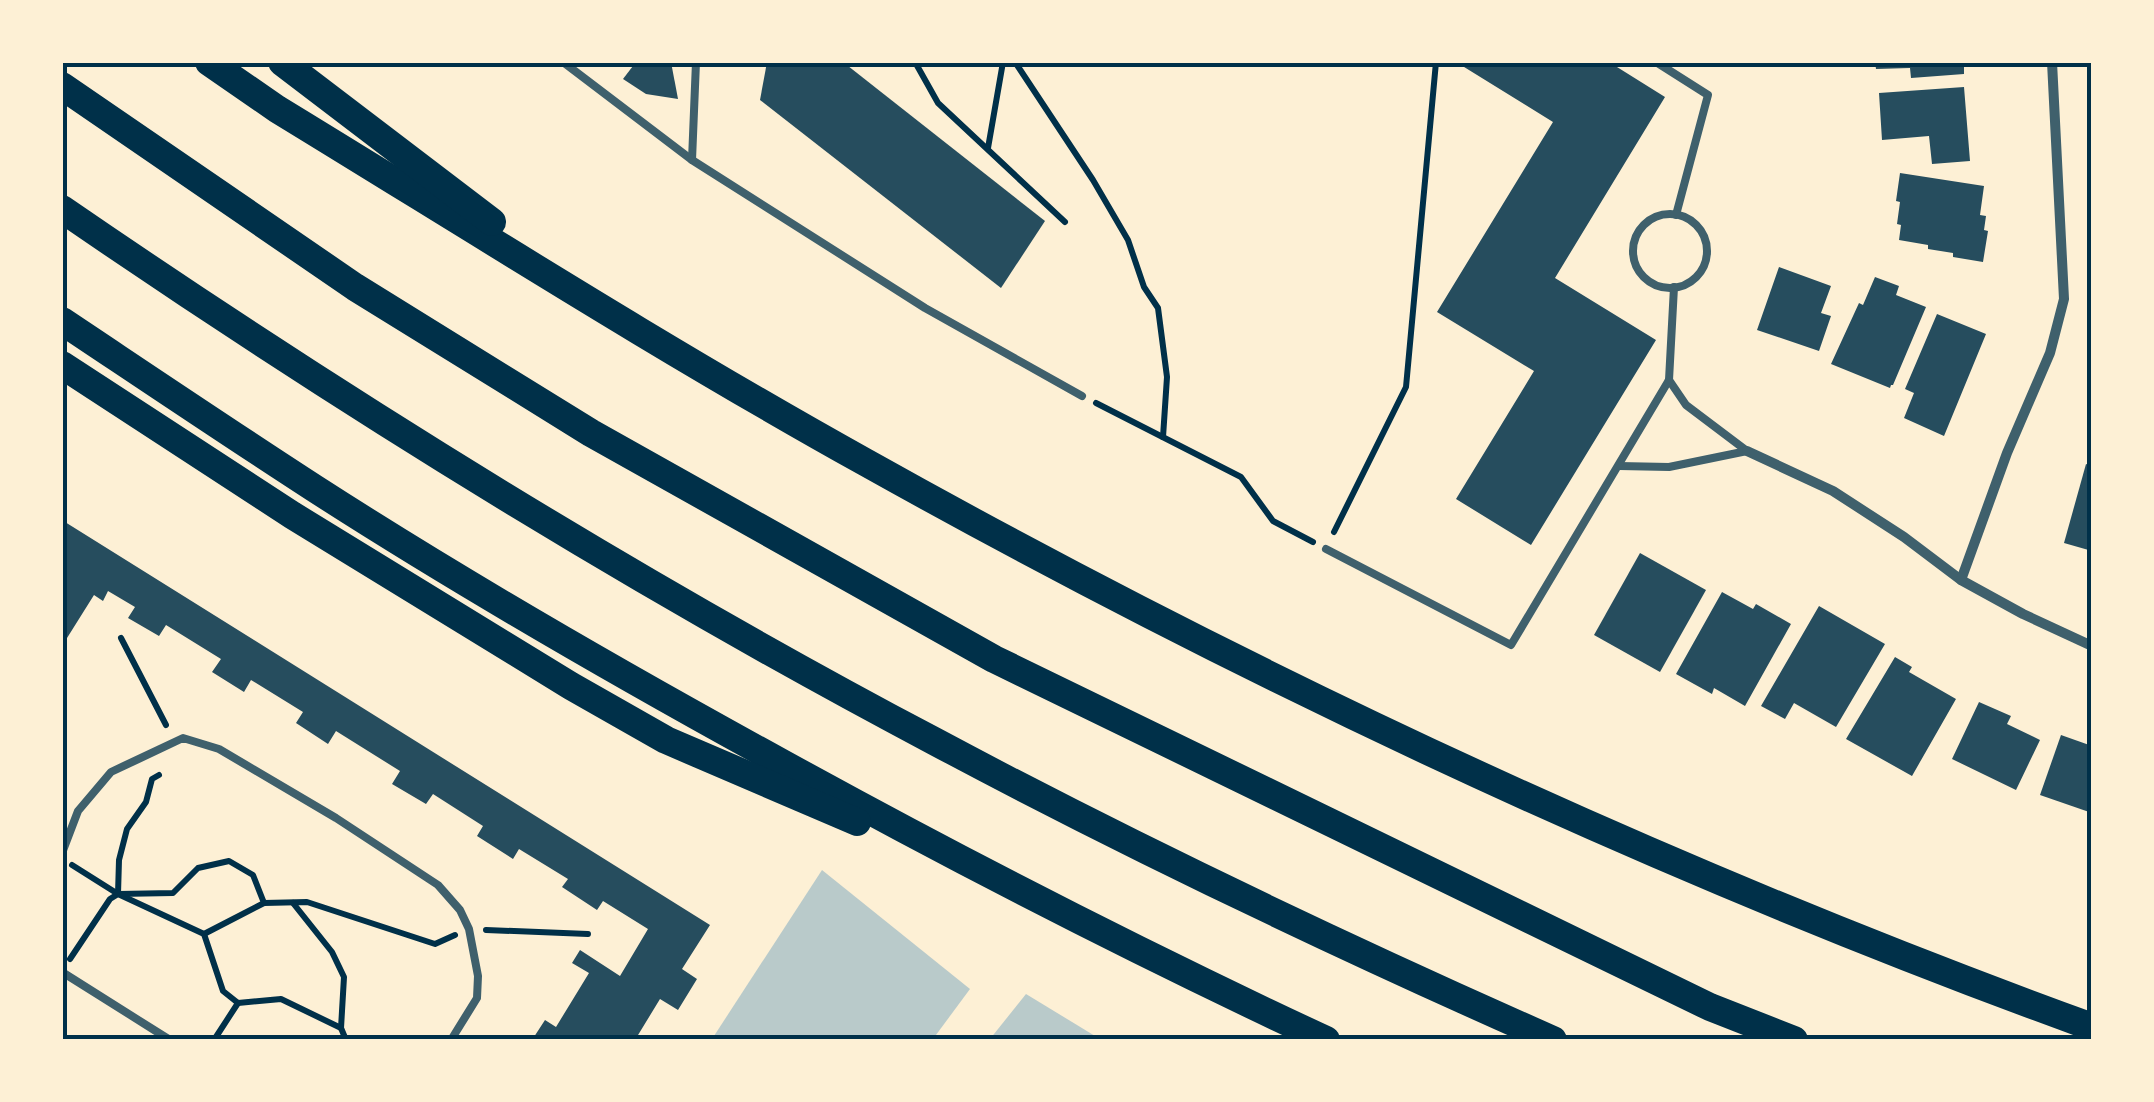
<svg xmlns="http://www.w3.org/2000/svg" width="2154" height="1102" viewBox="0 0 2154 1102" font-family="Poppins,sans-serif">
<rect width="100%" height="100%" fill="#fdf0d5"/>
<g fill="#b9caca">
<polygon points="822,870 970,989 933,1039 712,1039"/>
<polygon points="1026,994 1100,1039 990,1039"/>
</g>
<g fill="#264d5e">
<polygon points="636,62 671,62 678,99 646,94 623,79"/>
<polygon points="767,62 843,62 1045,221 1001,288 760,100"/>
<polygon points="1456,62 1609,62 1665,97 1555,278 1656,340 1531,545 1456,499 1534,371 1437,312 1553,122"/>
<polygon points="1875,62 1964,62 1964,74 1911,78 1910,68 1876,69"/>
<polygon points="1964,87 1970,161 1932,164 1929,136 1882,140 1879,93"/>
<polygon points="1900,173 1984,186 1980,215 1986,216 1984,230 1988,231 1983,262 1953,257 1953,253 1928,249 1928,245 1899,240 1901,225 1897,224 1900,202 1896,201"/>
<polygon points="1779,267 1831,286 1821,313 1831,316 1819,351 1757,330"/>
<polygon points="1875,277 1899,286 1896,295 1926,307 1893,385 1891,385 1890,388 1831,364 1859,303 1863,305"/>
<polygon points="1937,314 1986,334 1944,436 1904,418 1914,393 1905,389"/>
<polygon points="2086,464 2092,466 2092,551 2064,543"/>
<polygon points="65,522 710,925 682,969 697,979 678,1010 660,999 635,1040 532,1040 545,1020 556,1027 589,973 572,963 580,950 620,976 648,929 603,901 597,910 562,887 568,879 519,849 513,859 477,836 483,826 433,794 426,804 392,784 400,771 336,731 328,744 296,723 303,712 251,680 244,692 212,672 221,659 166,625 159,636 128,618 135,607 108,591 103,601 94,595 62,646 62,527"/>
<polygon points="1640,553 1706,590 1660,672 1594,635"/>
<polygon points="1722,592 1753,609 1756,604 1791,624 1745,706 1714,688 1712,694 1676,674"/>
<polygon points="1819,606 1885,644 1836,727 1794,703 1785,719 1761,706"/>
<polygon points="1895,657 1912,667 1909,672 1956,699 1912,776 1846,739"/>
<polygon points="1979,702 2011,716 2007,724 2040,740 2016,790 1952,759"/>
<polygon points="2061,735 2092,746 2092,813 2040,795"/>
</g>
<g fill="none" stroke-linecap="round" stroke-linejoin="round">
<g stroke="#003049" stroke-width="6">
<polyline points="915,62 938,103 1065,222"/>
<polyline points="1015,62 1093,180 1128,240 1144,287 1158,308 1167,377 1163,437"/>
<polyline points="988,148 1003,62"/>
<polyline points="1096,403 1241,477 1273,521 1313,542"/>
<polyline points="1334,532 1406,387 1436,62"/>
<polyline points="121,638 166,725"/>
<polyline points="72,865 118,894 204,934 223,991 238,1003 281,999 341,1028 346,1040"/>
<polyline points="118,894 173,893 198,868 229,861 253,875 264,903 307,902 435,944 455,935"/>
<polyline points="293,903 332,952 344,977 341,1028"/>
<polyline points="486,930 588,934"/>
<polyline points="204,934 264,903"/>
<polyline points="70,959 110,899 118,894 119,860 127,829 146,802 152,779 159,775"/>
<polyline points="214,1040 238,1003"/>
</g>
<g stroke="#3f606c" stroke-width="8">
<polyline points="563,62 692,160 925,308 1082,396"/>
<polyline points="1656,62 1708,95 1676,215"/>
<polyline points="692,160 696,62"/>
<circle cx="1670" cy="251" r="37"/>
<polyline points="1669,380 1686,405 1747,451"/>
<polyline points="1619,466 1669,467 1747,451"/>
<polyline points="1326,549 1511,645 1669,380 1674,287"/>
<polyline points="62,853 78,811 111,772 183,738 219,749 336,818 438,885 460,910 469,929 478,976 477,998 451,1040"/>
<polyline points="62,972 170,1040"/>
</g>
<g stroke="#3f606c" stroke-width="10">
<polyline points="1747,451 1833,491 1904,537 1961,580 2023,614 2092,646"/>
<polyline points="1961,580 2007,453 2050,353 2064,299 2052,62"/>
</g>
<g stroke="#003049" stroke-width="28">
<path d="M209,62L277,109C472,228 665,351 865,462C1258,682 1668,873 2092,1027"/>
<polyline points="282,62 492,222"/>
<polyline points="62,86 355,287 591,433 994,659 1710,1007 1794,1040"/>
<path d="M62,209C343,402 633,582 934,741C1136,849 1343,947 1553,1040"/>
<path d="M62,321C146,377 229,433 314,488C466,586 623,676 782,763C960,861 1141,954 1326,1040"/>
<polyline points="62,365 292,515 571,686 666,740 857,822"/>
</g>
</g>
<rect width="2154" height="1102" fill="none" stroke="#fdf0d5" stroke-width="130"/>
<rect x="65" y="65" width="2024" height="972" fill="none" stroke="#003049" stroke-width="4"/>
</svg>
